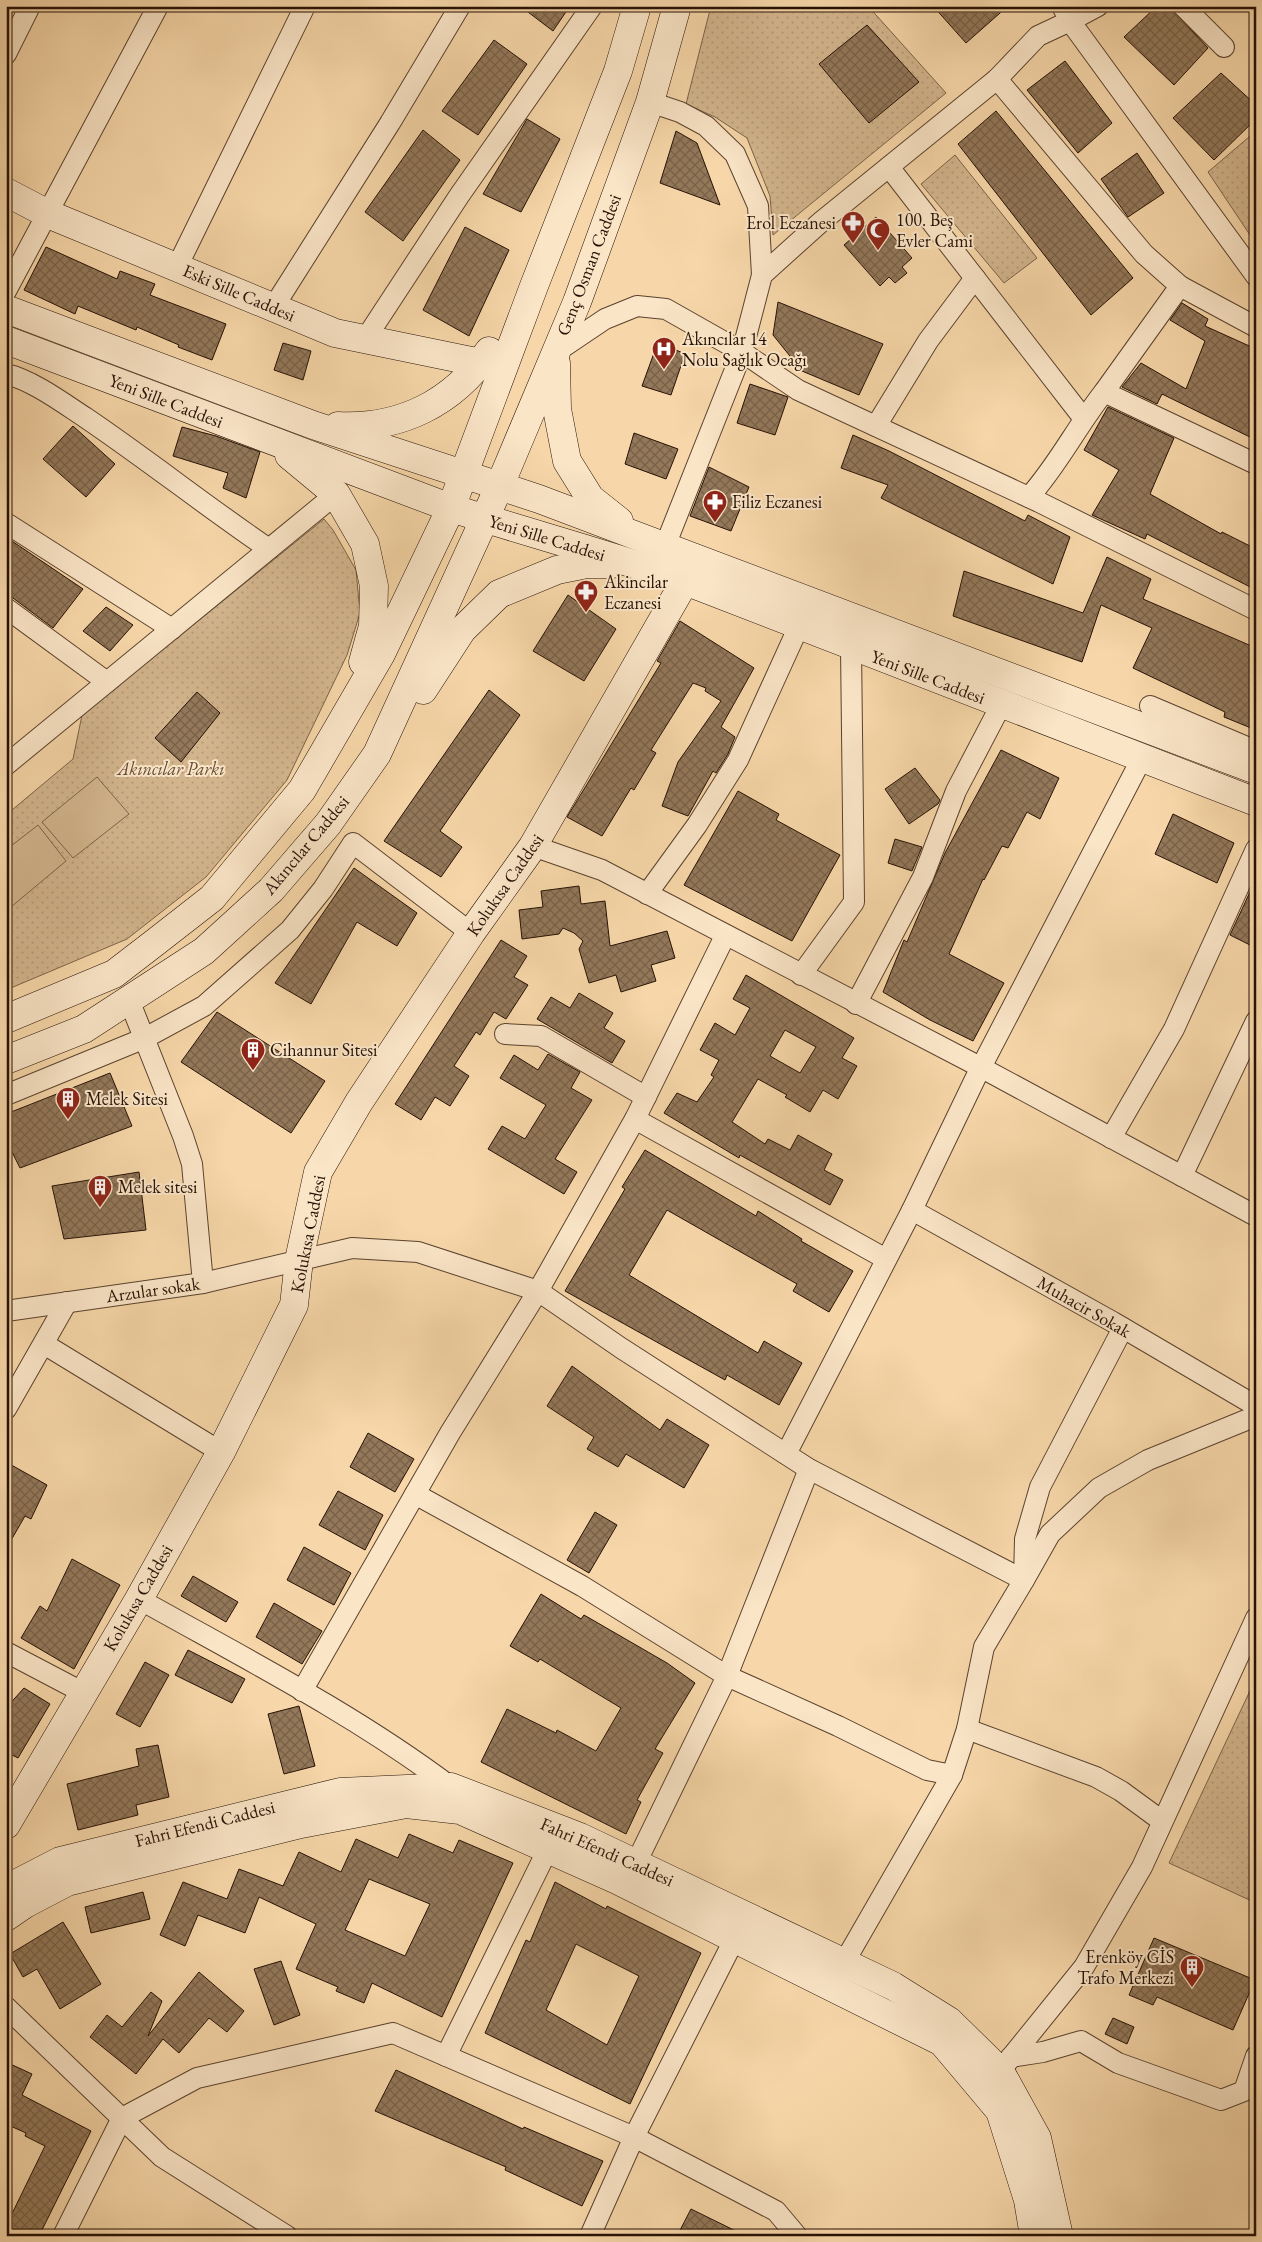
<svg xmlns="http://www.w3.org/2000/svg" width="1262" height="2242" viewBox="0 0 1262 2242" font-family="'EB Garamond',serif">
<defs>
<pattern id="green-dots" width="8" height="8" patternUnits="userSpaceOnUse" patternTransform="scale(1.25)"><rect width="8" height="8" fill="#d3b58d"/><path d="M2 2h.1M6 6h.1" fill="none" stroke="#b59b78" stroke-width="1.8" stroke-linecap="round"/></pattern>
<pattern id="building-cross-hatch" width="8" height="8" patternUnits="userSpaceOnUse" patternTransform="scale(1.25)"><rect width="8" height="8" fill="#93785a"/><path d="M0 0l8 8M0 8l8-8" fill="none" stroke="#786148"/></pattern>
</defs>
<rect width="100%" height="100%" fill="#f7d7a9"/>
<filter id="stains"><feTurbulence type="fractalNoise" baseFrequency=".004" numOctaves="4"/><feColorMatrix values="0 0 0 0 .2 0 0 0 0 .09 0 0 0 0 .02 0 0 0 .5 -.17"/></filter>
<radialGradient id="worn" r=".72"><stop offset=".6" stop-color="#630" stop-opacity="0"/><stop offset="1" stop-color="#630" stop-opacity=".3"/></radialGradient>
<g fill="url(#green-dots)" stroke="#7c6349">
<polygon points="711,6 868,6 946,93 773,235 770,196 747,138 715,117 686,104"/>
<polygon points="1256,131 1256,244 1208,172"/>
<polygon points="955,155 1037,258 1004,283 921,184"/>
<polygon points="324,519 333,530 356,570 360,613 347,655 287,780 206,877 127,939 6,990 6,815 73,759 82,715"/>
<polygon points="1256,1678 1256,1903 1169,1863"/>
</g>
<g fill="#d3b58d" stroke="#7c6349">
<polygon points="97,777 129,814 73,858 42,822"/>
<polygon points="38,825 66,861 11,907 6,901 6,850"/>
</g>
<g fill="url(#building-cross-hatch)" stroke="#261105" fill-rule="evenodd">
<polygon points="520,6 570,6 553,31"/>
<polygon points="933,6 1008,6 966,43"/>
<polygon points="1157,6 1169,6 1208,48 1174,85 1124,37"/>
<polygon points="867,25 919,82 869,123 819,64"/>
<polygon points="494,40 527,64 478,135 442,111"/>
<polygon points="1065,61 1112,123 1078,153 1027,90"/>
<polygon points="1221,73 1256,105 1256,119 1214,160 1173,118"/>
<polygon points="996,111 1133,278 1091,315 958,144"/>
<polygon points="527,119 560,139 521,212 483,194"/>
<polygon points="423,130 460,160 403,241 365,212"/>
<polygon points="676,131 697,143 720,205 660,183"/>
<polygon points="1137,153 1164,193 1128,217 1101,179"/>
<polygon points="876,217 912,258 902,267 907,273 895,283 889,277 880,286 844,245"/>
<polygon points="465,227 509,250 469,336 423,310"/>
<polygon points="46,247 117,279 120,271 155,284 150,295 226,324 212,360 178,347 179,345 137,327 136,330 78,306 75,314 24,290"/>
<polygon points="778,302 883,344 859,395 802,371 773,335"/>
<polygon points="1182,303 1208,319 1205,326 1256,349 1256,440 1162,394 1157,404 1122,387 1141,363 1186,389 1205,341 1170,320"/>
<polygon points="658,342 685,354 671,395 642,386"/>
<polygon points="283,343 311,351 303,380 274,370"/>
<polygon points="750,384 788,397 775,435 737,423"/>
<polygon points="1108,407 1174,438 1150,494 1221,534 1222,532 1256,549 1256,590 1147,534 1145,539 1092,515 1119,470 1084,450"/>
<polygon points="73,426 115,464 86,497 43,459"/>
<polygon points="182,427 216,436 260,452 246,498 223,488 228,473 173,456"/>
<polygon points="634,433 678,449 666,479 625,464"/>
<polygon points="853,435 889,451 1025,521 1028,515 1070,537 1053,584 881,498 888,485 841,468"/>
<polygon points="709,467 749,487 731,531 690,516"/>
<polygon points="6,537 83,589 53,628 13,598 6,596"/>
<polygon points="1107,557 1151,579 1143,599 1256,648 1256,730 1224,717 1225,712 1133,668 1152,628 1101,605 1082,662 953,616 964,571 1083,613"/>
<polygon points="568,595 616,629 584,681 533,651"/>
<polygon points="106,607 133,625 110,651 83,631"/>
<polygon points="680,621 754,668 721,727 735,737 728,754 716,773 713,771 688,816 662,806 678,762 721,701 705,691 706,688 693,683 651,750 656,753 634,790 631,788 602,836 567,817 661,663 657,661"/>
<polygon points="489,690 520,715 440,831 462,847 441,877 384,841"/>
<polygon points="197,692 220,713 181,762 155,738"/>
<polygon points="1001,750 1059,778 1040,819 1027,812 1008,848 1002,846 984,880 983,879 949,954 1004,983 973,1041 930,1020 883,992 904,940 907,942 945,853"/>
<polygon points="915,768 940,800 938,804 909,824 885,789"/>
<polygon points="738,791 779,814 776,820 840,855 792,941 684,885"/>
<polygon points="1173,814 1234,843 1217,883 1155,854"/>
<polygon points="895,839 922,847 912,871 888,863"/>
<polygon points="354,868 417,913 397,946 357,922 311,1004 275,983"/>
<polygon points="1256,879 1256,948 1230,935"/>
<polygon points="579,886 581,904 605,901 610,946 667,931 675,958 651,965 656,981 621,992 616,975 589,983 579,949 583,941 574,933 563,928 559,934 522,939 519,910 543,907 541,891"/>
<polygon points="501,940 527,956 514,977 528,985 506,1019 494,1012 480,1035 476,1032 454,1066 469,1076 450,1106 435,1097 421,1120 395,1104"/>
<path d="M746,975L854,1038L842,1058L857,1066L838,1099L823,1090L810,1112L785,1097L787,1095L758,1079L732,1122L765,1144L768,1139L790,1150L798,1135L832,1154L824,1170L843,1180L830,1205L740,1155L739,1158L664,1113L677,1093L697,1102L714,1077L711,1075L719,1060L700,1050L715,1023L735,1035L750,1008L733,999ZM785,1030L816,1047L800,1073L770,1056Z"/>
<polygon points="579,993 613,1013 604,1028 625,1041 612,1063 537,1019 551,997 570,1008"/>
<polygon points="217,1012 325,1081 291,1133 181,1062"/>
<polygon points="548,1054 580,1072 571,1088 592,1100 555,1159 577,1172 564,1194 488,1149 502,1126 525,1139 546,1105 500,1078 514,1055 538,1070"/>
<polygon points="110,1073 132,1126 20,1168 6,1140 6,1114"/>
<polygon points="645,1150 756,1216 758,1211 802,1239 801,1241 853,1271 829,1312 793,1291 797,1284 667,1210 629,1275 758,1353 764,1341 802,1363 779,1405 727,1375 725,1380 565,1291 625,1189 622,1187"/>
<polygon points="139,1172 146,1230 64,1239 52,1186"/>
<polygon points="572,1366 660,1430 667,1419 709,1445 684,1488 626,1454 618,1467 587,1449 594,1437 547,1406"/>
<polygon points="368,1433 414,1459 395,1492 350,1467"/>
<polygon points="6,1462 47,1485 31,1519 25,1516 6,1549"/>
<polygon points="338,1491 383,1515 365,1550 319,1525"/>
<polygon points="595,1512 617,1525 589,1573 567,1560"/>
<polygon points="304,1547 351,1573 334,1605 287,1580"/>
<polygon points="72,1559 120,1585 74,1669 21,1638 40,1606 47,1611"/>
<polygon points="193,1576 238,1602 226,1622 181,1596"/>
<polygon points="541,1594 581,1619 584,1615 667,1663 695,1683 655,1749 663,1753 637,1800 641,1802 626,1834 481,1762 507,1709 556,1733 557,1730 596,1751 621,1708 540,1659 538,1662 510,1646"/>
<polygon points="274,1603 322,1631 302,1664 256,1637"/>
<polygon points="188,1650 245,1679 232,1703 175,1675"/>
<polygon points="145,1662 169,1675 140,1727 116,1714"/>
<polygon points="24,1688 50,1704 18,1758 6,1752 6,1708"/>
<polygon points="299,1706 315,1766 284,1774 268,1714"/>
<polygon points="158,1745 169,1797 136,1805 138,1815 78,1830 67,1784 139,1766 136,1749"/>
<path d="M409,1834L453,1853L459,1840L513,1863L442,2017L372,1983L364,2003L336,1991L338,1987L296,1969L316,1924L259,1897L245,1933L198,1915L185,1946L160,1935L183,1882L227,1899L239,1869L283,1886L299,1852L341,1872L356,1839L398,1858ZM369,1879L430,1904L405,1956L345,1930Z"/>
<path d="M555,1882L606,1909L607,1906L701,1953L630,2104L485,2033L526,1940L530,1942ZM576,1944L639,1976L607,2045L546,2010Z"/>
<polygon points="143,1892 150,1919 91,1933 85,1907"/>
<polygon points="63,1922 101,1984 60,2009 37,1969 23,1977 10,1954"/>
<polygon points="1154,1938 1255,1980 1233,2030 1157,1997 1153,2005 1129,1995"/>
<polygon points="281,1961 300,2015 274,2025 254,1969"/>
<polygon points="199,1972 244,2011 227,2032 209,2018 179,2053 163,2039 136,2074 90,2037 107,2015 122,2027 151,1992 162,2001 148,2036"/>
<polygon points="1113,2018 1134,2027 1127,2044 1105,2034"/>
<polygon points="6,2062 32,2074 22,2095 91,2131 39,2236 6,2236 6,2226 45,2146 25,2136 26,2133 6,2124"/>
<polygon points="396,2070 523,2129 524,2127 603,2161 582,2206 505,2170 506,2167 375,2111"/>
<polygon points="691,2209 746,2236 677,2236"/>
</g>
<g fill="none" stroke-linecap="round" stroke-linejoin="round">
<defs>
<g id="street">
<polyline points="1062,6 1070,21 1098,6"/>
<polyline points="1183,6 1224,47"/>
<polyline points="6,54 30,6"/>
<polyline points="997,79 1144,254 1180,286"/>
<polyline points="650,102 680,112 706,126 735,154 758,206 762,275"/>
<polyline points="889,167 1084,419"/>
<polyline points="177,267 305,6"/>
<polyline points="1256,276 1070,21 1038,36 997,79 822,221 762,275 742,352 798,390 1039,502 1256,610"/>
<polyline points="6,291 158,6"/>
<polyline points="273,308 390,123 460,6"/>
<polyline points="1256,327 1180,286 1104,392 1256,464"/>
<polyline points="366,338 459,196 592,6"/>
<polyline points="556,352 605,319 637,306 666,309 742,352 665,546"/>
<path d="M6,374C32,380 63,403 86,418C148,460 207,507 269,549"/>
<polyline points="876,426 928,341 975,278"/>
<path d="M1029,497C1058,465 1077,426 1104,392"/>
<polyline points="6,523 172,629"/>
<polyline points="6,608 107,682"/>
<polyline points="1150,706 1256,751"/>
<polyline points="6,765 336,494"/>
<polyline points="533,846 602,870 982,1068 1256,1216"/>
<polyline points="647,894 697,825 738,760 799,626"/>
<polyline points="801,975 854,902 851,647"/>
<polyline points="129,1000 183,1136 192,1164 203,1283"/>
<polyline points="856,1004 923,877 956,791 1001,705"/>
<polyline points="505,1034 541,1036 646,1097"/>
<polyline points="6,1095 145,1038 204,1006 290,930 323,889 353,843 471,933"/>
<polyline points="635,1119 886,1259"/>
<polyline points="1111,1138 1174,1029 1256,849"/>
<polyline points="1182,1176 1256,1021"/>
<polyline points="912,1210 1113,1322 1256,1406"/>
<polyline points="6,1311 203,1283 352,1248 418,1252 538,1291 621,1348 809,1469 1024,1580 1050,1534 1099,1488 1148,1460 1256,1416"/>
<polyline points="44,1344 221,1452"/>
<polyline points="6,1409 67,1302"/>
<polyline points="786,1454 912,1210 976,1077 1142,758"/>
<polyline points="415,1494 582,1586 727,1676 838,1726 927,1770 952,1775"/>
<path d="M139,1599C244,1658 354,1714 451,1787"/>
<polyline points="6,1652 84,1693"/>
<polyline points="302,1691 450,1433 538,1291 635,1119 725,936"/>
<polyline points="967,1729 1096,1777 1121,1791 1162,1821"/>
<polyline points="636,1863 727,1676 809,1469"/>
<polyline points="838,1973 952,1775 967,1729 984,1647 1024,1580 1025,1539 1040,1487 1123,1328"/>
<polyline points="6,2007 162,2157 287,2236"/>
<polyline points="446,2056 548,1849"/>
<polyline points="1011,2057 1043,2052 1081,2041 1118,2063 1221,2100 1244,2091 1256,2056"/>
<polyline points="1000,2071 1084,1967 1142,1867 1256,1618"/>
<polyline points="63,2236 122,2118 197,2078 393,2033 634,2137 776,2211 797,2236"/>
<polyline points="590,2236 634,2137 735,1938"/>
</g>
<g id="secondary">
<polyline points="6,192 48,214 335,333 481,363"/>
<polyline points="6,309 313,425 539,499 1256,770"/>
<path d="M6,340L451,508C529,533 608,554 685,581L1256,802"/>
<polyline points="556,363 557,409 567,461 590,498 619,521"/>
<path d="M338,426C401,429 453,403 489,351"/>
<polyline points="289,455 336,494 365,544 374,586 373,626 363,662"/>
<polyline points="423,690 462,630 499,594 557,570 587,564 612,564"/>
<polyline points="6,1019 114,974 153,944 212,898 302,790 381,654 451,508 534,286 618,71 637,6"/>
<polyline points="6,1060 84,1029 204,951 271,890 328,824 377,754 500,485 577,302 650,102 677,6"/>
<polyline points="6,1825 139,1599 221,1452 294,1305 299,1260 318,1172 359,1102 471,933 533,846 685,581"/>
<polyline points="6,1889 60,1861 340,1792 451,1787 580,1837 893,1986 949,2021 1000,2071 1037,2138 1059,2236"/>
<polyline points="6,1917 25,1904 67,1882 301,1824 406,1804 460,1810 617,1880 942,2042 1000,2111 1028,2200 1034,2236"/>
</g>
</defs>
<use href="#street" stroke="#5a422e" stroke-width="22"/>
<use href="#secondary" stroke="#261105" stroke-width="29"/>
<use href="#street" stroke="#fae5c7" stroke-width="20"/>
<use href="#secondary" stroke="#fae5c7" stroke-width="28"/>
</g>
<defs>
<symbol id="pharmacy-pin" viewBox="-11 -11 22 30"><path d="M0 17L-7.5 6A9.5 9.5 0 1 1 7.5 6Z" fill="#8f2418" stroke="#fae5c7"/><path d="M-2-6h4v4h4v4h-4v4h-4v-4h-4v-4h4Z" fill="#fff"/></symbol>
<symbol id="mosque-pin" viewBox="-11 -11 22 30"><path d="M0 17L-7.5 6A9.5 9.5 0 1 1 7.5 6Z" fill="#8f2418" stroke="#fae5c7"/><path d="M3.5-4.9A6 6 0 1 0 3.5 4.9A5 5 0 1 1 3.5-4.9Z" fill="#fff"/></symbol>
<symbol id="hospital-pin" viewBox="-11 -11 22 30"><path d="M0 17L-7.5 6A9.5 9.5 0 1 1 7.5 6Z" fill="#8f2418" stroke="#fae5c7"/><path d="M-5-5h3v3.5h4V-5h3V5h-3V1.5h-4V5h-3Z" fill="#fff"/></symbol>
<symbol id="building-pin" viewBox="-11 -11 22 30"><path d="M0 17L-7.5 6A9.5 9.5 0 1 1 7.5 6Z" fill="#8f2418" stroke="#fae5c7"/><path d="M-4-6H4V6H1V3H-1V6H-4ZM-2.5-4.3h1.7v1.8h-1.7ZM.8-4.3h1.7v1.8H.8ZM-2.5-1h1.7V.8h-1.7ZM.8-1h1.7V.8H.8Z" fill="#fff"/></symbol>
</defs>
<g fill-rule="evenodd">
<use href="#pharmacy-pin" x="839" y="209" width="28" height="38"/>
<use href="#mosque-pin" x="864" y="216" width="28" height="38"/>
<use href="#hospital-pin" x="650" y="335" width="28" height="38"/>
<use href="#pharmacy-pin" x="701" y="488" width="28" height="38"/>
<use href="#pharmacy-pin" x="572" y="578" width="28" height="38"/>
<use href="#building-pin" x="239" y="1036" width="28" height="38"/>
<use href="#building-pin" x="54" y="1085" width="28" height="38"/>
<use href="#building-pin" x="86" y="1173" width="28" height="38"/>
<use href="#building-pin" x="1178" y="1953" width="28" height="38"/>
</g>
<g text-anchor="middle" stroke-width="4" stroke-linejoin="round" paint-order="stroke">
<g font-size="18" fill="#261105" stroke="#fae5c7" text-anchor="start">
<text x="896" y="226">100. Beş<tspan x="896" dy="21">Evler Cami</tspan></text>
<text x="836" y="229" text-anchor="end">Erol Eczanesi</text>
<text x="682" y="345">Akıncılar 14<tspan x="682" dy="21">Nolu Sağlık Ocağı</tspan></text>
<text x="732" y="508">Filiz Eczanesi</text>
<text x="604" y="588">Akincilar<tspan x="604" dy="21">Eczanesi</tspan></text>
<text x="270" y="1056">Cihannur Sitesi</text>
<text x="86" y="1105">Melek Sitesi</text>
<text x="118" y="1193">Melek sitesi</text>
<text x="1174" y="1963" text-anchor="end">Erenköy GİS<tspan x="1174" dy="21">Trafo Merkezi</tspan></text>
</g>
<g font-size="18" fill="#261105" stroke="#fae5c7">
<text transform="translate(589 265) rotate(-69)" y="6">Genç Osman Caddesi</text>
<text transform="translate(239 293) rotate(23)" y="6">Eski Sille Caddesi</text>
<text transform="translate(166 401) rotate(21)" y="6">Yeni Sille Caddesi</text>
<text transform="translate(547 538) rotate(17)" y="6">Yeni Sille Caddesi</text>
<text transform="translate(928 677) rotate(21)" y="6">Yeni Sille Caddesi</text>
<text transform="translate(306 845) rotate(-50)" y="6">Akıncılar Caddesi</text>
<text transform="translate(505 885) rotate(-55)" y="6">Kolukısa Caddesi</text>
<text transform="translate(308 1234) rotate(-79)" y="6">Kolukısa Caddesi</text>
<text transform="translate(153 1290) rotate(-8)" y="6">Arzular sokak</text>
<text transform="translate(1084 1307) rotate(30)" y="6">Muhacir Sokak</text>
<text transform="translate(138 1598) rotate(-60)" y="6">Kolukısa Caddesi</text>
<text transform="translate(205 1824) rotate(-14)" y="6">Fahri Efendi Caddesi</text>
<text transform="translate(607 1852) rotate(24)" y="6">Fahri Efendi Caddesi</text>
</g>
<g font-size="18" font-style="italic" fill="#634a35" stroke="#fae5c7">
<text x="171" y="775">Akıncılar Parkı</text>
</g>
</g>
<rect width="1262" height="2242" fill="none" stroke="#f7d7a9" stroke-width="25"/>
<rect x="8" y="8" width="1247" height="2227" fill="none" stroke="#261105" stroke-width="2.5"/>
<rect x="12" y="12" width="1237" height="2217" fill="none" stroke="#261105"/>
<rect width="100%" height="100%" filter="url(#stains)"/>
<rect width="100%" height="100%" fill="url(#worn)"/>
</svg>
